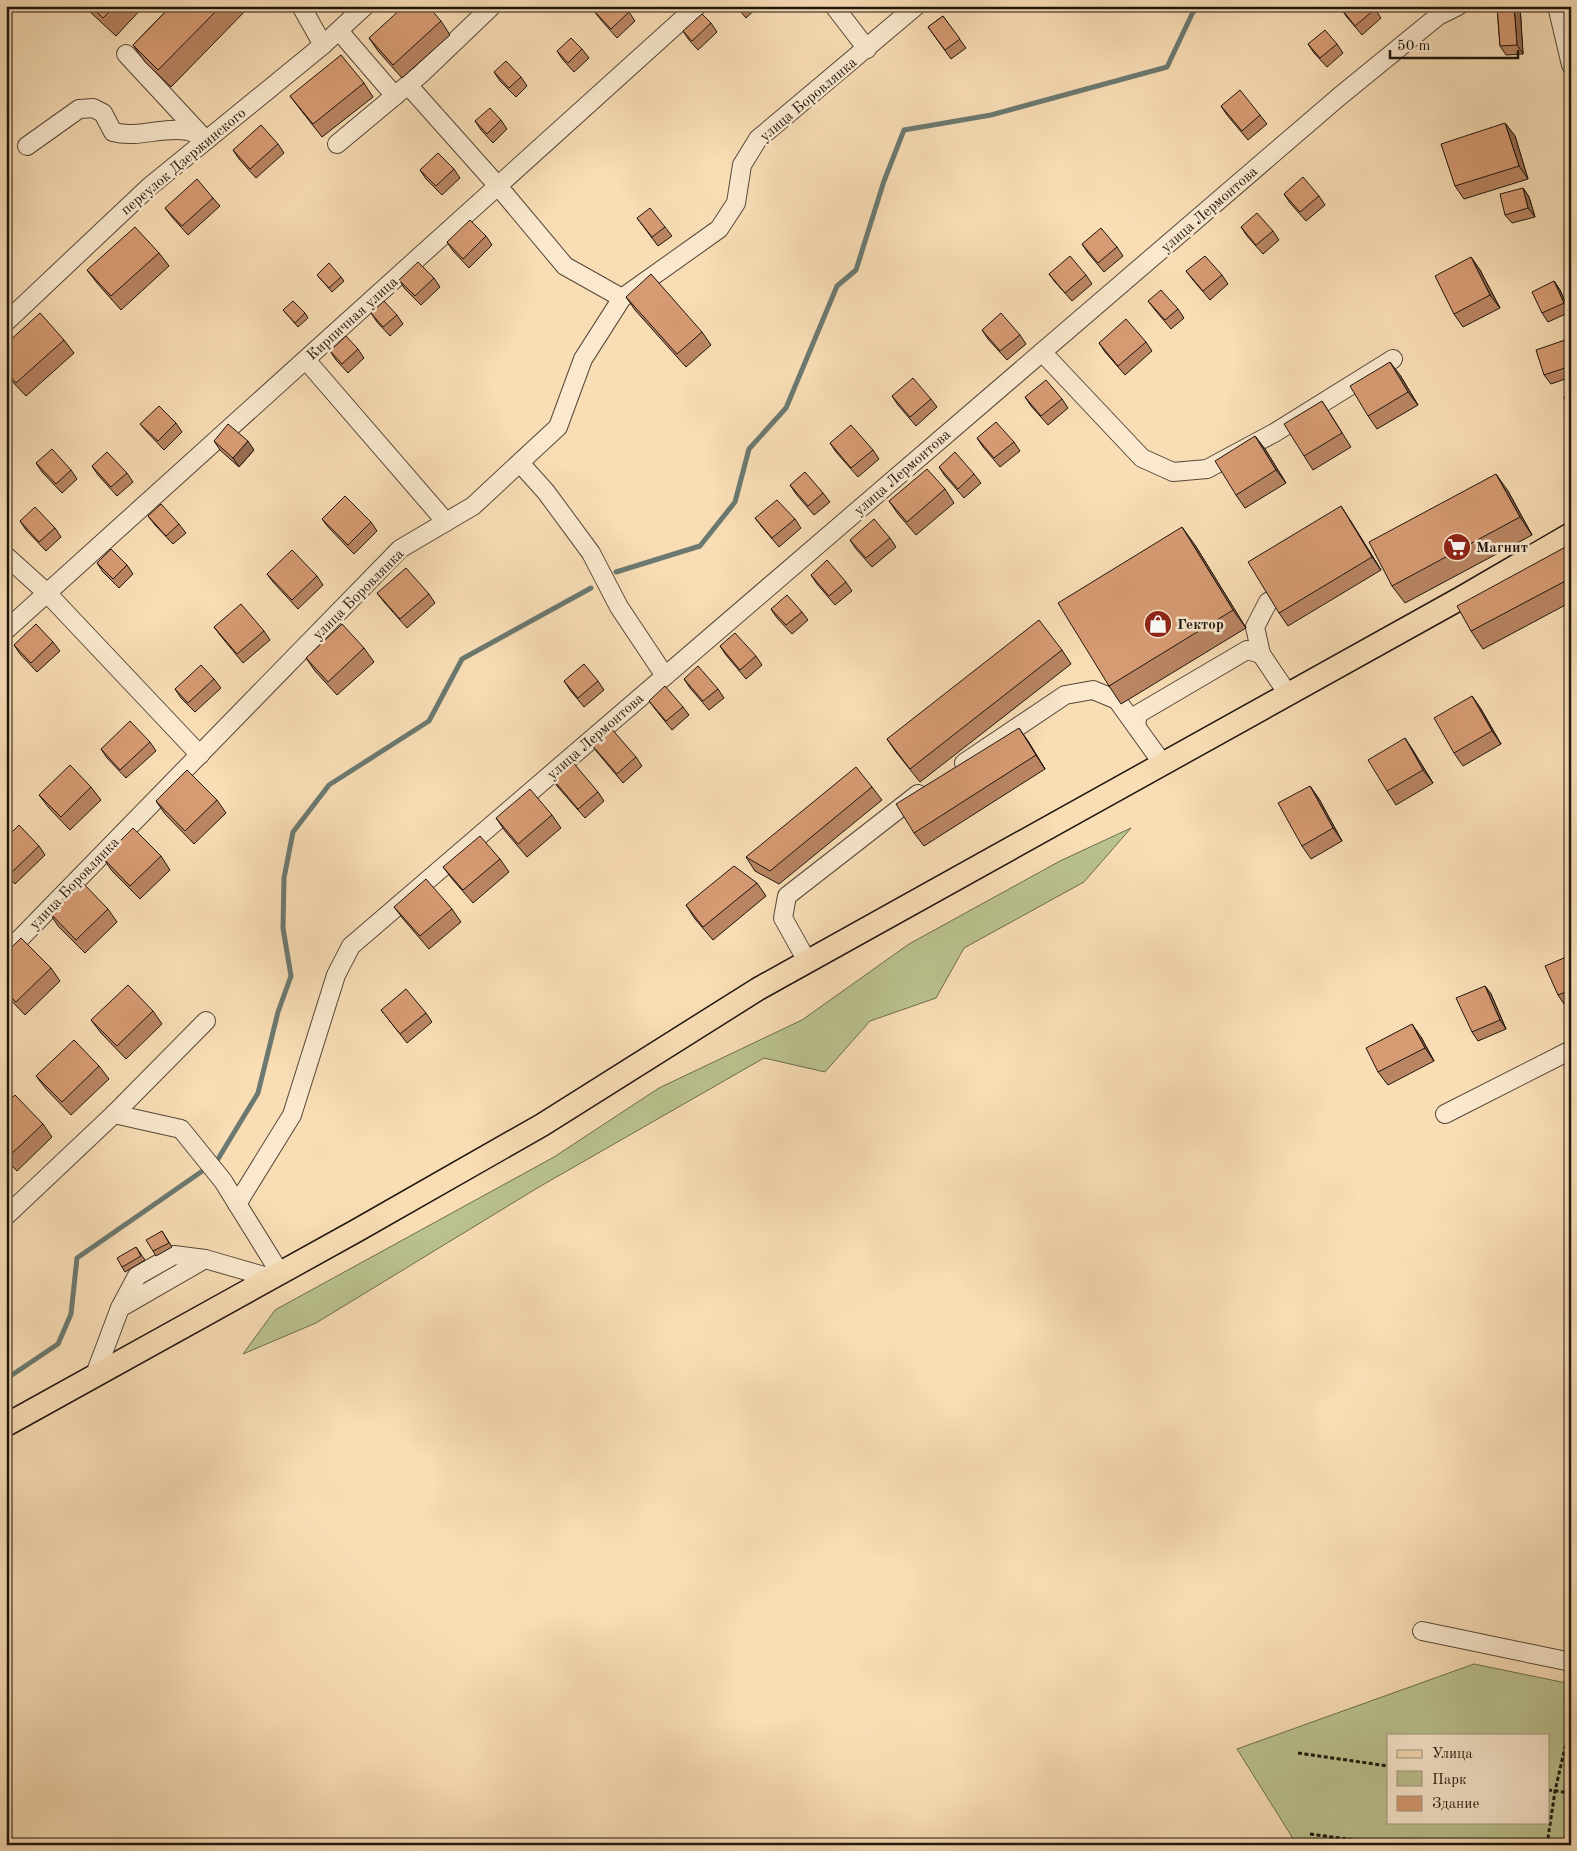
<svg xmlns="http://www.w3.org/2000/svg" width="1577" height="1851" viewBox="0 0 1577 1851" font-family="'Old Standard TT',serif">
<rect width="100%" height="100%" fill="#f8ddb5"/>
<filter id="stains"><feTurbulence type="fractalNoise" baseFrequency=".004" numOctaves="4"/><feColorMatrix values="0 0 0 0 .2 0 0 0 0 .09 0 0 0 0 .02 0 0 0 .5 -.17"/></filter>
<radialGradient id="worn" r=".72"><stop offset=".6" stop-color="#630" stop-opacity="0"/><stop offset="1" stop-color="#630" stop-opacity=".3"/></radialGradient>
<g fill="#bac28f" stroke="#6c6c4f" fill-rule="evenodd">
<polygon points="1131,828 1084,882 964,948 936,998 870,1021 825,1072 764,1058 539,1187 316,1323 243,1354 275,1310 554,1157 659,1088 802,1020 909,944 1060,861"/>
<path d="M1474,1664L1571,1684V1845H1297L1237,1749ZM1388,1735H1548V1822H1388Z"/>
</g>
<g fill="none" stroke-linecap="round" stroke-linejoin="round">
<g stroke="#6b7970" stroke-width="5">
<polyline points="616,572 700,546 735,502 749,449 786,408 837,286 856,270 884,181 904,130 991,115 1167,67 1193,12 1200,6"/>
<polyline points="218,1159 258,1093 278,1012 291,976 283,928 284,878 293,832 329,785 429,721 462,659 591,588"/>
<polyline points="6,1379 58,1344 71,1314 77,1258 201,1172"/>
</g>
<defs>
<g id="minor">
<polyline points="301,6 323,45"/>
<polyline points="834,6 867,49"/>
<polyline points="1557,6 1571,65"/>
<polyline points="339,31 395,96"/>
<polyline points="126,54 202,136"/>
<polyline points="408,85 498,186 565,266 622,298"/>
<polyline points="337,144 421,74 492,6"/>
<path d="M27,146L79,109L93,108L103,113L113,132C138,139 163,126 188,131C194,132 201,137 206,140"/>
<polyline points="6,322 149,187 323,45 365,6"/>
<polyline points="1042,352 1142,458 1173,472 1207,469 1274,433 1393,359"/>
<polyline points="306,360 446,522"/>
<polyline points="520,463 546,492 591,553 619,607 665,676"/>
<polyline points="6,556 47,593 200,755"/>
<polyline points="6,630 697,6"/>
<polyline points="1288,694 1261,654 1255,627 1268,602 1292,588"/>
<polyline points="1136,726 1138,714 1247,650 1261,654"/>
<polyline points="964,763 1065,695 1093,690 1117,700 1163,764"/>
<polyline points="6,953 400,549 473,506 558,427 583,359 622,298 719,229 736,203 742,165 758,139 916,6"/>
<polyline points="807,961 783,918 787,896 918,794"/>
<polyline points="114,1114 181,1129 223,1181 280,1273"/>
<polyline points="1445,1114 1571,1050"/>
<polyline points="237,1204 292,1115 336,975 351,946 1340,96 1438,16 1458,6"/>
<polyline points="6,1216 114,1114 206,1021"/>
<polyline points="120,1308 137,1276 174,1255 205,1259"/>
<polyline points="94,1377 120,1308 205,1259 271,1278"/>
<polyline points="1422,1631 1571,1662"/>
</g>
<polyline id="major" points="6,1425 356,1231 542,1125 758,989 1461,598 1571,534"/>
</defs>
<use href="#minor" stroke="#554738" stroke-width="20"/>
<use href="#major" stroke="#1f150f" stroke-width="25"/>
<g stroke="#1f150f" stroke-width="3" stroke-dasharray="4 2.5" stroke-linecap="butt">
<polyline points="1298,1753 1388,1766"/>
<polyline points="1548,1790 1571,1793"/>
<polyline points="1310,1834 1390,1845"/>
<polyline points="1547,1845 1555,1791 1571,1721"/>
</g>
<use href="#minor" stroke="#fae9cf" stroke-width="18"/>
<use href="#major" stroke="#f8ddb5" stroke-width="22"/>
</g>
<g fill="#b98563" stroke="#1f150f">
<polygon points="86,6 144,6 116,36 89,11"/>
<polygon points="171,6 250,6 171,87 145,62 133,45"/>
<polygon points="736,6 759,6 746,18"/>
<polygon points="1497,6 1520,6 1523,54 1506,55 1500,46"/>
<polygon points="1340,7 1375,9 1381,18 1362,35 1346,16"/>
<polygon points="594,11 629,12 635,21 617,38 601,20"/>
<polygon points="943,16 966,48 951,59 928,27"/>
<polygon points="441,21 450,35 402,78 378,51 369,38"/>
<polygon points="711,23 717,32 698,50 689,40 683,31"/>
<polygon points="1308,44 1337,44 1343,53 1327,67 1314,53"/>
<polygon points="582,49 589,58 574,72 563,60 557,51"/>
<polygon points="494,72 521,77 527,86 516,97 500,81"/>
<polygon points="364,83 373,97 322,137 300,109 290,96"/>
<polygon points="1221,106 1260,115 1267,124 1248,140 1227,115"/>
<polygon points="501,120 507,129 493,143 481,130 475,121"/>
<polygon points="1505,123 1515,136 1528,179 1464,199 1455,186"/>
<polygon points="278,144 284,153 256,178 239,159 233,150"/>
<polygon points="454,169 460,178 442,195 426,179 420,170"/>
<polygon points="1523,188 1529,197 1535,217 1512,223 1505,215"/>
<polygon points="1284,194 1319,196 1325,205 1306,221 1290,203"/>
<polygon points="213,198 220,206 188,235 172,217 165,208"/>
<polygon points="637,218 665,227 672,236 658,246"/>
<polygon points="1241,227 1273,231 1279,240 1263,254 1247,236"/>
<polygon points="486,236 492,245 469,268 453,251 447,242"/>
<polygon points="1082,244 1117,247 1123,256 1104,272 1088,253"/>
<polygon points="159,253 169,266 121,310 97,283 87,270"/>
<polygon points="1471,257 1480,270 1500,308 1463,327 1454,314"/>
<polygon points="1186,271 1222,275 1228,284 1210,300 1193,280"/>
<polygon points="1049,274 1086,275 1092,284 1072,301 1055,282"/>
<polygon points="317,275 341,277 344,281 332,292"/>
<polygon points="434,278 440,287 421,305 405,289 399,280"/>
<polygon points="1554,281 1560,290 1570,312 1548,322 1542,313"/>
<polygon points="626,297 702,332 711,345 686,367 635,310"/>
<polygon points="1148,301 1178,309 1184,318 1171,329 1155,310"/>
<polygon points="283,310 305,313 308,318 298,327"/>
<polygon points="371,313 397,315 403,324 390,336 377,322"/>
<polygon points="982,330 1020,335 1026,344 1007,360 988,339"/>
<polygon points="64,340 74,353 26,396 6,375 6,344"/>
<polygon points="1146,342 1152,351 1125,375 1105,352 1099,343"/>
<polygon points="358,349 364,358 348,373 336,360 330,351"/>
<polygon points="1571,349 1571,377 1551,384 1544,375"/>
<polygon points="1400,375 1418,405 1377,429 1368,416"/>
<polygon points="892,396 931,399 937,407 916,426 898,405"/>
<polygon points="1025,397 1062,399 1068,408 1048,425 1031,406"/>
<polygon points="1322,401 1331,415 1351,447 1313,470 1304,456"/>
<polygon points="176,423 182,432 164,450 147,432 140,424"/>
<polygon points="1255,436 1265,449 1286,483 1245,508 1236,495"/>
<polygon points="977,438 1014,442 1020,451 1000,467 983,447"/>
<polygon points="214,441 254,450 239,467 220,450"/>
<polygon points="830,443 873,450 879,459 858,477 836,452"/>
<polygon points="36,463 71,470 77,479 62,493 42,472"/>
<polygon points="92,466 127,473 133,482 117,496 98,475"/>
<polygon points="939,467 974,474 981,483 964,498 945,476"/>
<polygon points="790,485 823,493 830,502 814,515 796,494"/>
<polygon points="945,489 954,503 916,535 898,514 889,501"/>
<polygon points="1508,491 1532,535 1405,603 1392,586"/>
<polygon points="148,516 179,524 186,533 173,544 155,525"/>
<polygon points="755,518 795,519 801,528 779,547 762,527"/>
<polygon points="322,519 371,522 377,531 354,554 328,527"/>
<polygon points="1350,520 1381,570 1288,626 1279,613"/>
<polygon points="20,521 55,528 61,537 46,551 26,530"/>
<polygon points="890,538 896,547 872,567 856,549 850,540"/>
<polygon points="1571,544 1571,602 1483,649 1471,631"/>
<polygon points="1195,545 1246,628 1121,704 1109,686"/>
<polygon points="97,563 127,565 133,574 119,588 103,572"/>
<polygon points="267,574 317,576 323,585 298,609 273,582"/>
<polygon points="811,575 846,582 852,591 835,605 817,584"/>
<polygon points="6,583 12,590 6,595"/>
<polygon points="377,593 429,594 435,603 407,628 384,602"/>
<polygon points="771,609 802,612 808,620 792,634 777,618"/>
<polygon points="214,627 264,631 270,640 243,663 220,635"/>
<polygon points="53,642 60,651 37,672 20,654 14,645"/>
<polygon points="720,646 756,656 762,665 746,679 726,655"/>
<polygon points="364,648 374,662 337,695 315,671 306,658"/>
<polygon points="1062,650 1071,664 920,782 896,752 887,739"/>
<polygon points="214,679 221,688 195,712 181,698 175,689"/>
<polygon points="684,679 718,689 724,698 709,710 690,688"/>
<polygon points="564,681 598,681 604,690 584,707 570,690"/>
<polygon points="1472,696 1481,709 1501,744 1463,766 1454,753"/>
<polygon points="649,701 683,707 689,715 672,730 655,709"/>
<polygon points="1405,738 1414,752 1433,783 1396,805 1387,791"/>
<polygon points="1028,741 1045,769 924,846 914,833"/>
<polygon points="150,742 156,751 126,778 107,758 101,749"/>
<polygon points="590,743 636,757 642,766 623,783 597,752"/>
<polygon points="551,777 598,792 604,801 585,818 557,786"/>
<polygon points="1310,786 1319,799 1342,841 1311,859 1302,846"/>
<polygon points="91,787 101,800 70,830 49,808 39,795"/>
<polygon points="872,787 882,800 779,884 755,871 746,857"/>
<polygon points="217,800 226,813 194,844 165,814 156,801"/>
<polygon points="552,815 561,828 527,857 505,831 496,818"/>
<polygon points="6,838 39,846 45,855 15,884 6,875"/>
<polygon points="161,856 170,870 140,899 112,871 103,858"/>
<polygon points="500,859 509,872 473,903 453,880 443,867"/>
<polygon points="757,883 766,896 713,940 695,919 686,905"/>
<polygon points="394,907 452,909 461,922 429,949 404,920"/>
<polygon points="108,909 117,922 85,953 58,926 49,912"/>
<polygon points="6,953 51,968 60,981 25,1015 6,995"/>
<polygon points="1571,955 1571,1001 1564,1004 1558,995"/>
<polygon points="1485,986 1491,994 1506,1029 1478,1041 1472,1032"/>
<polygon points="381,1010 426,1013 432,1022 407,1043"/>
<polygon points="153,1011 162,1024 126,1059 101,1033 91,1020"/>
<polygon points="1421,1037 1434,1061 1388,1085 1378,1072"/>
<polygon points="99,1066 109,1079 71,1115 46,1089 36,1076"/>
<polygon points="6,1104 43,1124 52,1137 17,1171 6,1160"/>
<polygon points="162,1231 172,1247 156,1256 153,1251"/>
<polygon points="136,1247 145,1260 125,1272 122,1267"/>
</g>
<g fill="#966c50" stroke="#1f150f">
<polygon points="1514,6 1520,6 1523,54 1517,45"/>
<polygon points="1505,123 1515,136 1528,179 1519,166"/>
<polygon points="1523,188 1529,197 1535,217 1528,208"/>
<polygon points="1471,257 1480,270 1500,308 1490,295"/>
<polygon points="1554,281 1560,290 1570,312 1564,303"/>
<polygon points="1565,340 1571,349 1571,358"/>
<polygon points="1390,362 1400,375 1418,405 1408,392"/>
<polygon points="1255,436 1265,449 1286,483 1276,470"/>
<polygon points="248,441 254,450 239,467 233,458"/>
<polygon points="1496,474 1508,491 1532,535 1520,517"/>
<polygon points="1341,506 1350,520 1381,570 1372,557"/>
<polygon points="1182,527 1195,545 1246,628 1233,610"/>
<polygon points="1472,696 1481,709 1501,744 1492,731"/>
<polygon points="1019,728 1028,741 1045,769 1036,755"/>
<polygon points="1405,738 1414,752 1433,783 1423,770"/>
<polygon points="1310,786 1319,799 1342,841 1333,828"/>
<polygon points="1485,986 1491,994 1506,1029 1500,1020"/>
<polygon points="1412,1024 1421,1037 1434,1061 1425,1048"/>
</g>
<g fill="#d79b73" stroke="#1f150f">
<polygon points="91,6 115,6 103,18"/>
<polygon points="171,6 221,6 158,70 133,45"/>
<polygon points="404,6 428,6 441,21 393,65 369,38"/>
<polygon points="600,6 623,6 629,12 611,29 594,11"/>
<polygon points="1341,6 1373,6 1375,9 1355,26 1340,7"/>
<polygon points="1497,6 1514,6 1517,45 1500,46"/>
<polygon points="702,14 711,23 692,41 683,31"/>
<polygon points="943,16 960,39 945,50 928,27"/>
<polygon points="1325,30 1337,44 1320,58 1308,44"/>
<polygon points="571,38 582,49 568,63 557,51"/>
<polygon points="341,55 364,83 313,124 290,96"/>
<polygon points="506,61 521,77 509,88 494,72"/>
<polygon points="1240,90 1260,115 1242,131 1221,106"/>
<polygon points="490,108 501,120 487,134 475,121"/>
<polygon points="1505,123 1519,166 1455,186 1441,144"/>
<polygon points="261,125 278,144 250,169 233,150"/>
<polygon points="438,153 454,169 436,186 420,170"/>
<polygon points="1303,177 1319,196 1300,212 1284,194"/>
<polygon points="197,179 213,198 182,226 165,208"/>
<polygon points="1523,188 1528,208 1505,215 1500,194"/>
<polygon points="650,208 665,227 652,237 637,218"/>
<polygon points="1257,213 1273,231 1256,245 1241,227"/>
<polygon points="470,220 486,236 463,259 447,242"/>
<polygon points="135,227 159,253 111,296 87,270"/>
<polygon points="1101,228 1117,247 1098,263 1082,244"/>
<polygon points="1070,256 1086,275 1065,293 1049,274"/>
<polygon points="1205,256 1222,275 1203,291 1186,271"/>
<polygon points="1471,257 1490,295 1454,314 1435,276"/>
<polygon points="418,262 434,278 415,296 399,280"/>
<polygon points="329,263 341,277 329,288 317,275"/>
<polygon points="651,274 702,332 677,354 626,297"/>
<polygon points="1554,281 1564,303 1542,313 1532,292"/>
<polygon points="1161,290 1178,309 1165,320 1148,301"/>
<polygon points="293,301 305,313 295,323 283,310"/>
<polygon points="384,301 397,315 383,327 371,313"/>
<polygon points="40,313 64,340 16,383 6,372 6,344"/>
<polygon points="1001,313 1020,335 1000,351 982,330"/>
<polygon points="1126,319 1146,342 1118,366 1099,343"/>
<polygon points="346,336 358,349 342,364 330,351"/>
<polygon points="1565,340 1571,358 1571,366 1544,375 1536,350"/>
<polygon points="1390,362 1408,392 1368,416 1350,386"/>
<polygon points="913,378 931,399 910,417 892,396"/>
<polygon points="1046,380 1062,399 1041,416 1025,397"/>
<polygon points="1571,395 1571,417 1570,417 1564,397"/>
<polygon points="1322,401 1342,433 1304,456 1284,424"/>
<polygon points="159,406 176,423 158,441 140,424"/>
<polygon points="996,422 1014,442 994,458 977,438"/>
<polygon points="228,424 248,441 233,458 214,441"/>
<polygon points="851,425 873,450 851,468 830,443"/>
<polygon points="1255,436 1276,470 1236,495 1215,461"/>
<polygon points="52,449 71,470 56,484 36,463"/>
<polygon points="107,452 127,473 111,487 92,466"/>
<polygon points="955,452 974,474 958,489 939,467"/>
<polygon points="927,469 945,489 907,522 889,501"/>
<polygon points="805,472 823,493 808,506 790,485"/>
<polygon points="1496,474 1520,517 1392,586 1369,542"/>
<polygon points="345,496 371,522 348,545 322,519"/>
<polygon points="777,500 795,519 772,538 755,518"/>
<polygon points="161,504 179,524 166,536 148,516"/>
<polygon points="1341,506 1372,557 1279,613 1248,562"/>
<polygon points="35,507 55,528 39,542 20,521"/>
<polygon points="874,519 890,538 866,558 850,540"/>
<polygon points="1182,527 1233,610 1109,686 1058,603"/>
<polygon points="1571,544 1571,578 1471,631 1457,606"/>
<polygon points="111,549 127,565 113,579 97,563"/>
<polygon points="292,550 317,576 292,600 267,574"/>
<polygon points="827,560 846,582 829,596 811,575"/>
<polygon points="406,568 429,594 400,619 377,593"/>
<polygon points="787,595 802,612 786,625 771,609"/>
<polygon points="241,604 264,631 237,654 214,627"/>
<polygon points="1039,620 1062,650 910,769 887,739"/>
<polygon points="36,624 53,642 31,663 14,645"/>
<polygon points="342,624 364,648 328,682 306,658"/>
<polygon points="735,633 756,656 740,670 720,646"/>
<polygon points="584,664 598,681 578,698 564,681"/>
<polygon points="201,665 214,679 188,703 175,689"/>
<polygon points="698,666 718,689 703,701 684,679"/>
<polygon points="665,686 683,707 666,721 649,701"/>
<polygon points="1472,696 1492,731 1454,753 1434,718"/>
<polygon points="130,721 150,742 120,770 101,749"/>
<polygon points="610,727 636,757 617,774 590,743"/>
<polygon points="1019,728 1036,755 914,833 896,804"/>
<polygon points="1405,738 1423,770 1387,791 1368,760"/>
<polygon points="571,760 598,792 578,809 551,777"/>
<polygon points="70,765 91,787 61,817 39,795"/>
<polygon points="856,767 872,787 770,871 746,857"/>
<polygon points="187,770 217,800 185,831 156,801"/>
<polygon points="1310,786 1333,828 1302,846 1278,803"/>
<polygon points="530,789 552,815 518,844 496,818"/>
<polygon points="19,825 39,846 9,875 6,872 6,838"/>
<polygon points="133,828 161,856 130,886 103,858"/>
<polygon points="480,836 500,859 463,890 443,867"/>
<polygon points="734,866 757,883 703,927 686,905"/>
<polygon points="426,879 452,909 420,936 394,907"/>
<polygon points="81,881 108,909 76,940 49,912"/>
<polygon points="21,938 51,968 16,1002 6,992 6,953"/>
<polygon points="1571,955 1571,990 1558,995 1545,966"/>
<polygon points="128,985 153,1011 117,1046 91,1020"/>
<polygon points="1485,986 1500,1020 1472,1032 1456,998"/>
<polygon points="406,989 426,1013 400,1034 381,1010"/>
<polygon points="1412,1024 1425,1048 1378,1072 1366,1048"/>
<polygon points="74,1040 99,1066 62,1102 36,1076"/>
<polygon points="15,1095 43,1124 7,1158 6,1157 6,1104"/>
<polygon points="162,1231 169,1243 153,1251 146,1240"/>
<polygon points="136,1247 141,1256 122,1267 117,1258"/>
</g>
<defs>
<symbol id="supermarket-disc" viewBox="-11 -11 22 22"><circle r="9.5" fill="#8f2418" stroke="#fae9cf"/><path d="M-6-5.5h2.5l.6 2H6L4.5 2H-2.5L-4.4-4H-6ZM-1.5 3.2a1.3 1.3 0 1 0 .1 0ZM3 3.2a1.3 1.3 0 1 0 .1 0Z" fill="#fff"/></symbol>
<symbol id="shop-disc" viewBox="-11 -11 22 22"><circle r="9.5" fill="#8f2418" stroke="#fae9cf"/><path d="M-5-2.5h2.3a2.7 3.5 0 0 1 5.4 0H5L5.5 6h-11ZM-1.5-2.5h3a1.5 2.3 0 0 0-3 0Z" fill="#fff"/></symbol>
</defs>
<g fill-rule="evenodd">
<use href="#supermarket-disc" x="1441" y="531" width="32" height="32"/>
<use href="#shop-disc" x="1142" y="608" width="32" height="32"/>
</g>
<g text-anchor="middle" stroke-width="5" stroke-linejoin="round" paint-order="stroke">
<g font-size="15" fill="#1f150f" stroke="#fae9cf">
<text transform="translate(808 99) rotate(-40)" y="5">улица Боровлянка</text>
<text transform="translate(183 161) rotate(-40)" y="5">переулок Дзержинского</text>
<text transform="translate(1209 209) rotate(-41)" y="5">улица Лермонтова</text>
<text transform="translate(352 318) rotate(-42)" y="5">Кирпичная улица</text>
<text transform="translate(902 472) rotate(-41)" y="5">улица Лермонтова</text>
<text transform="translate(358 594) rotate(-45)" y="5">улица Боровлянка</text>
<text transform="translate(595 736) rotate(-41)" y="5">улица Лермонтова</text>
<text transform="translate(74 883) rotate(-46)" y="5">улица Боровлянка</text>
</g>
<g font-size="15" font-weight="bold" fill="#1f150f" stroke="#fae9cf" text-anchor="start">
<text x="1476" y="552">Магнит</text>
<text x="1177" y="629">Гектор</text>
</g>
</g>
<rect width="1577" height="1851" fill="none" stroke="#f8ddb5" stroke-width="25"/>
<rect x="8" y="8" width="1562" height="1836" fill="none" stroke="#1f150f" stroke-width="2.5"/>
<rect x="12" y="12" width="1552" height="1826" fill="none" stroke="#1f150f"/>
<rect x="1387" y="1734" width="162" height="90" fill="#fae9cf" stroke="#a29482"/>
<rect x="1397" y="1750" width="25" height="8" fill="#f8ddb5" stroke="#a29482"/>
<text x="1432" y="1758" font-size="15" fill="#1f150f">Улица</text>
<rect x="1397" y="1771" width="25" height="15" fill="#bac28f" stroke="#a29482"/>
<text x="1432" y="1784" font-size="15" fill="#1f150f">Парк</text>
<rect x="1397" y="1796" width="25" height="15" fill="#d79b73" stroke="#a29482"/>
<text x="1432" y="1808" font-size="15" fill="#1f150f">Здание</text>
<path d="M1390 50v8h128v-8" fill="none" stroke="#1f150f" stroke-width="2.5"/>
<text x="1397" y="50" font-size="15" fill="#1f150f" stroke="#fae9cf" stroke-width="4" paint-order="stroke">50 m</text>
<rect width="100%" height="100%" filter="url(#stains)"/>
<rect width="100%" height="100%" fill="url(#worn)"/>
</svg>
